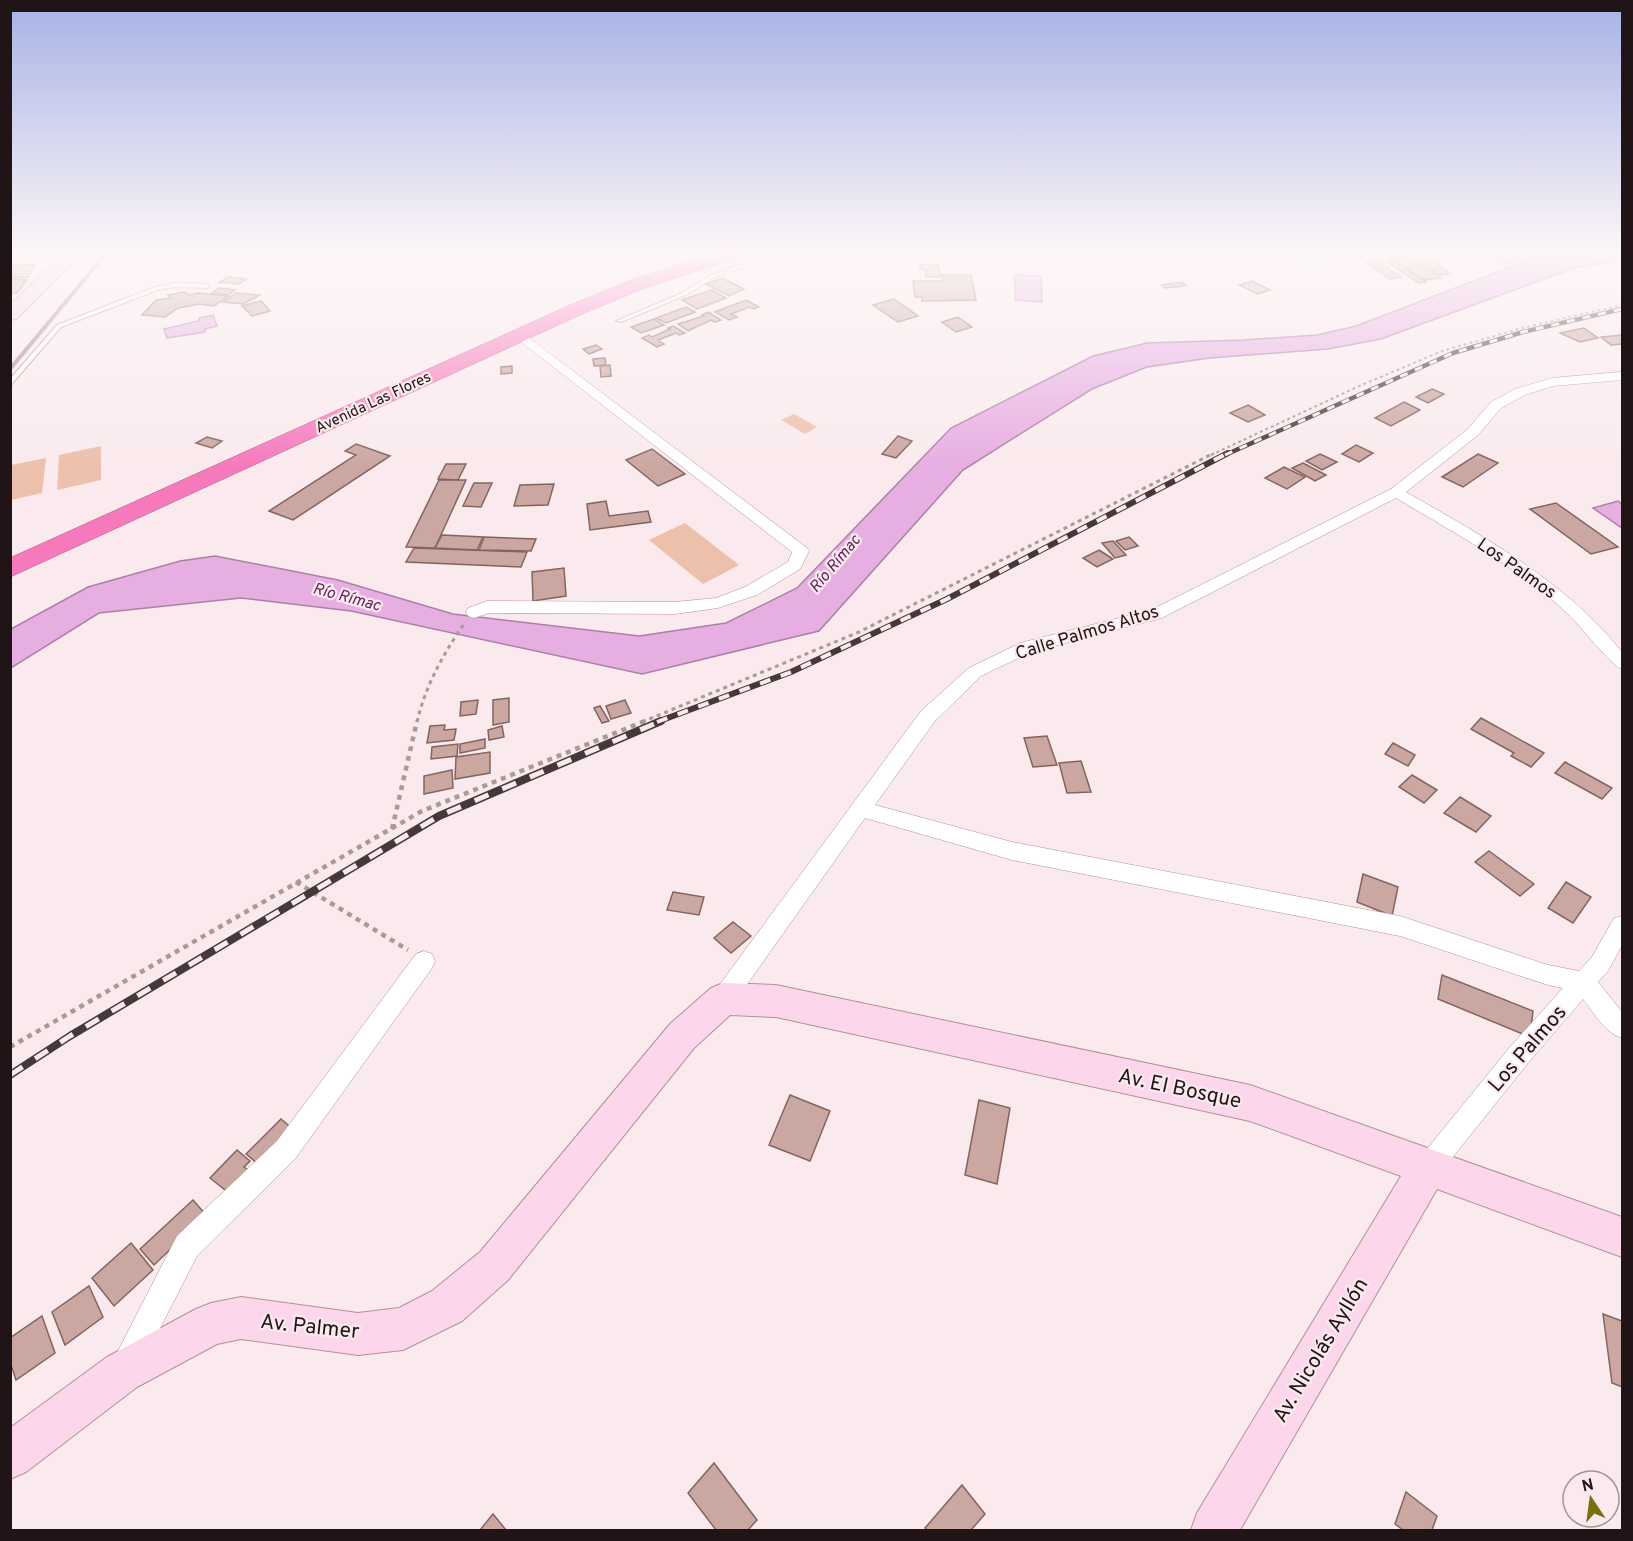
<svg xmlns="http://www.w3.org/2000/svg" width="1633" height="1541" viewBox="0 0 1633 1541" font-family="Overpass,sans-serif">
<rect width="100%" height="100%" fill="#faeaed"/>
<g fill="#edc0ab">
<polygon points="794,414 817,427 805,434 781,420"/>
<polygon points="101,446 101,480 57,490 59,455"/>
<polygon points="46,458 42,493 11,500 11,465"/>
<polygon points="685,523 739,565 703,584 649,540"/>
</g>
<g fill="#e7aee2" stroke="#ac80a5" stroke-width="1.5">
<polygon points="1578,251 1622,251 1622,260 1574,268 1381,339 1328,349 1210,358 1147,367 1092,389 963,470 819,631 642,674 351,611 241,598 99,613 11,668 11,629 88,587 180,561 215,556 338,580 453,614 639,636 726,623 797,588 951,428 1093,356 1147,343 1243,340 1317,335 1356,326 1536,257"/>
<polygon points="1015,275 1041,276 1042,302 1015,300"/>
<polygon points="213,315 217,326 205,329 205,332 167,338 164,329 199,321 199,318"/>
<polygon points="1618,501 1622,504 1622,528 1593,508"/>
</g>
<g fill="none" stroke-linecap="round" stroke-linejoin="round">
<polyline stroke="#ac80a5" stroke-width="4" points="10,369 108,251"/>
</g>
<g fill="#cba7a2" stroke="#84645f" stroke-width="1.5">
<polygon points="1506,251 1522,261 1505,263 1489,254"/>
<polygon points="1407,256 1441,278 1424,280 1391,258"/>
<polygon points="1433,260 1451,274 1439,275 1421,261"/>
<polygon points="1377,261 1401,277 1390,279 1366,263"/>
<polygon points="1395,262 1426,282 1419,283 1389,263"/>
<polygon points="14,264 35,265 28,277 10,278"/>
<polygon points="938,264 941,277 926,277 925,269 920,269 920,265"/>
<polygon points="942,275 971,275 976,300 922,301 922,297 915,297 913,281 943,281"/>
<polygon points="228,277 246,279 239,284 220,282"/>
<polygon points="722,278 744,289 729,296 706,284"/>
<polygon points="10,279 27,280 17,293 10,293"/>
<polygon points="1252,281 1270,290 1257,294 1239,285"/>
<polygon points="1182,282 1186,286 1165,288 1162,285"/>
<polygon points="219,288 235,290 228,295 212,293"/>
<polygon points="712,290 726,298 697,309 682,300"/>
<polygon points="184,292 189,295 198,293 228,296 214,306 199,304 178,308 165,317 142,315 156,300 171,298 168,295"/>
<polygon points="236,293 260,295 243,304 223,302"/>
<polygon points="894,299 918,316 898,322 873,305"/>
<polygon points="746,300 759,307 754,309 749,307 731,314 737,317 729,320 715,312"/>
<polygon points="261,301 270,311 252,316 242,306"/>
<polygon points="686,307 695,312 666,323 656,318"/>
<polygon points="708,312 721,320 715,322 711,320 688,331 678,324 704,316 702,315"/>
<polygon points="958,317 972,327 956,332 942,322"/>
<polygon points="654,319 664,325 641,333 631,327"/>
<polygon points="673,326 685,333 679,335 676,333 658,340 664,344 657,347 642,338 649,335 652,337 670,329 668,328"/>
<polygon points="1584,328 1598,338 1580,342 1560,333"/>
<polygon points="1622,335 1622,344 1611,345 1601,337"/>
<polygon points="596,345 602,349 589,354 583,349"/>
<polygon points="605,358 606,365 594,366 593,359"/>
<polygon points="610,365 611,376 601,377 600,366"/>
<polygon points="512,366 512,373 501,374 501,367"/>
<polygon points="1432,389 1444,394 1428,403 1416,397"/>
<polygon points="1404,402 1420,410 1391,426 1375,418"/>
<polygon points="1248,405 1265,415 1248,422 1230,413"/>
<polygon points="898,436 912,441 896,458 882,454"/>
<polygon points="207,437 222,441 212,448 196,443"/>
<polygon points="356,444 390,456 293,520 269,511 356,455 345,451"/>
<polygon points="1356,445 1373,453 1359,462 1342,454"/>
<polygon points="652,449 685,474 658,486 626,460"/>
<polygon points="1320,454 1337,462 1322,470 1306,461"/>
<polygon points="1478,454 1498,463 1463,487 1442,477"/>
<polygon points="1303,463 1326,475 1315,481 1292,468"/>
<polygon points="446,464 466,464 458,480 438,479"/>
<polygon points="1284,467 1305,477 1287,489 1265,478"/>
<polygon points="439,480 466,480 435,548 406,547"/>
<polygon points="474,483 492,483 481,507 463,506"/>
<polygon points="554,484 548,505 514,506 520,485"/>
<polygon points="606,501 609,516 648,511 651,522 590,530 587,504"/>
<polygon points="1556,503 1618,547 1591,554 1530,509"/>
<polygon points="442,535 483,537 477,550 435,548"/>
<polygon points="484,537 536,539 531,551 479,550"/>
<polygon points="1129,537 1138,546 1125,550 1116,541"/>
<polygon points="1113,541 1126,555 1115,558 1102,543"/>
<polygon points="414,548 527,552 521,567 406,562"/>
<polygon points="1099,550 1113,559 1097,567 1083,558"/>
<polygon points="564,568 566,596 533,601 532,572"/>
<polygon points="509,698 509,722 493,725 493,700"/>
<polygon points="478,700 476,714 460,716 461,702"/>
<polygon points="625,700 631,713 611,719 606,706"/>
<polygon points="600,706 609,721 602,723 594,708"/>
<polygon points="1481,718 1544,753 1531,767 1511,756 1514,753 1471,729"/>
<polygon points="445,725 444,730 456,729 454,740 427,743 430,726"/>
<polygon points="502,726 504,737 489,740 488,730"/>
<polygon points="1047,736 1057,765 1033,767 1024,738"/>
<polygon points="485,739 485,748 460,753 460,744"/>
<polygon points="1393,743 1415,755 1408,766 1385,754"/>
<polygon points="458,744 457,756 431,759 432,747"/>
<polygon points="490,752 490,773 455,779 456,757"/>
<polygon points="1081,761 1091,792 1067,793 1059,763"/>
<polygon points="1565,762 1612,788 1602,799 1555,773"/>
<polygon points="452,770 453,788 424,794 424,776"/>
<polygon points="1412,775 1437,790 1424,803 1399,787"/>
<polygon points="1460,797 1491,816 1476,832 1444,813"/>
<polygon points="1489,851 1534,884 1520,896 1475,862"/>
<polygon points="1363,874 1398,887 1392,916 1357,902"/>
<polygon points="1566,882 1591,897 1573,923 1548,908"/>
<polygon points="673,892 704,897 699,915 667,910"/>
<polygon points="733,922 751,936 731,953 714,938"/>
<polygon points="1442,975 1533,1011 1530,1037 1438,999"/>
<polygon points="790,1095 830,1111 810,1161 769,1145"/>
<polygon points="979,1100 1010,1108 997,1184 965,1175"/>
<polygon points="281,1119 293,1129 258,1164 246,1154"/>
<polygon points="237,1150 250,1161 244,1167 251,1172 230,1194 210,1178"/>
<polygon points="193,1200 206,1215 154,1265 140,1249"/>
<polygon points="131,1243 153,1270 114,1306 92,1278"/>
<polygon points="89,1286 103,1317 65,1345 52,1312"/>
<polygon points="1603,1314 1622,1321 1622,1387 1612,1383"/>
<polygon points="42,1316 55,1353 16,1380 10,1362 10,1338"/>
<polygon points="714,1463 757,1520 748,1530 716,1530 688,1493"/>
<polygon points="962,1485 985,1514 971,1530 927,1530 925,1528"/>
<polygon points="1406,1492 1437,1516 1432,1530 1403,1530 1395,1524"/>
<polygon points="493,1514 506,1530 480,1530"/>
</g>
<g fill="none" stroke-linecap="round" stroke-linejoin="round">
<defs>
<g id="lane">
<polygon points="799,251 813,251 765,261 715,277 686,295 621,322 616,321 682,293 711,275 762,258"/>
<polygon points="175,283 207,284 210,286 207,288 175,287 158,290 61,327 10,386 10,379 57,325 155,287"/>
</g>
<g id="street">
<path d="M1263,251H1280L1296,256L1386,251L1381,254C1348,259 1291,273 1263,251Z"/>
<polygon points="520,331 807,548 809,551 800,569 757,595 718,608 675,614 489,613 474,618 468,616 466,612 468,608 487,601 675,602 716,598 745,587 788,562 792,552 516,338 516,332"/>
<path d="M1622,372V380L1553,386L1525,395L1501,408L1478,435L1406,492C1484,537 1564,580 1622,652V669C1612,667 1580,625 1568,614C1517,567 1455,533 1396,498L1162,618L1031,652L981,676L935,721L875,805L1012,842L1400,916L1548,965L1579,971L1592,957L1614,918L1622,916V945L1608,971L1598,982L1622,1012V1038C1605,1033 1595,1014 1583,999L1528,1063L1436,1178L1427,1182L1418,1178L1414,1169L1418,1160L1510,1047L1563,988L1548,985L1400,936L1012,860L865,818L731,1007L723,1010L715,1007L711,999L715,991L921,711L969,668L1020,643L1151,610L1391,489L1468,429L1491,402L1515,389L1552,378Z"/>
<polygon points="424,951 432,954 435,961 432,968 295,1159 197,1256 137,1373 127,1378 117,1373 112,1363 117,1353 177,1236 277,1141 416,954"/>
</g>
<g id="secondary">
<polygon points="67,251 84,251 16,319 10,320 10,305"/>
<polygon points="723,983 776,985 1250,1085 1622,1217 1622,1257 1437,1189 1240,1530 1191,1530 1197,1513 1401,1176 1250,1121 776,1017 730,1015 694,1048 508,1280 462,1321 403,1350 358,1355 241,1339 217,1344 137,1387 26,1472 10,1479 10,1428 107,1357 196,1309 211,1303 241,1297 358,1313 399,1308 432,1291 480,1252 670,1024 711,988"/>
</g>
<polygon id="highway" points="722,251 750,251 747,255 645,288 582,314 10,577 10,558 568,306 631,280"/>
</defs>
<use href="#lane" stroke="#b39095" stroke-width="2"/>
<use href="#street" stroke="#b39095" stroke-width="1"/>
<use href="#secondary" stroke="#b39095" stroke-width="2"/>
<use href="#highway" stroke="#ab5682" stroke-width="1"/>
<polyline stroke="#a8999b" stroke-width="2" stroke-dasharray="3 3" stroke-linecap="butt" points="1211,455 1357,387 1442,351 1522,328 1622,305"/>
<g stroke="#a8999b" stroke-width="3" stroke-dasharray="4 4" stroke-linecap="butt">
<path d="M417,722C425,687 443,654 464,624"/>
<polyline points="642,722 859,632 1214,453"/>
</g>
<g stroke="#a8999b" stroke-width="4.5" stroke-dasharray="5 5" stroke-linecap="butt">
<polyline points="392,829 417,721"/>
<polyline points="296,882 408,950"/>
<polyline points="10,1047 422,811 645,721"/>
</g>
<use href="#lane" fill="#fff" fill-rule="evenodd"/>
<use href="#street" fill="#fff" fill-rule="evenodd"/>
<use href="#secondary" fill="#fcd7eb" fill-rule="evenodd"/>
<use href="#highway" fill="#f679bc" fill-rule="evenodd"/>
<defs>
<polyline id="rail-far2" points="1225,455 1453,353 1523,332 1622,309"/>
<polyline id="rail-far1" points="657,722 791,672 947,599 1228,453"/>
<polyline id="rail" points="10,1075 70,1036 439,816 661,721"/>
</defs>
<use href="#rail-far2" stroke="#45383a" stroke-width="4.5"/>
<use href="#rail-far1" stroke="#45383a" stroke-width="6"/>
<use href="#rail" stroke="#45383a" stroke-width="8"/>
<use href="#rail-far2" stroke="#faeaed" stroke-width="3" stroke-dasharray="8" stroke-linecap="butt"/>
<use href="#rail-far1" stroke="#faeaed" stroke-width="4" stroke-dasharray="11" stroke-linecap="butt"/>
<use href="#rail" stroke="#faeaed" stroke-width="5" stroke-dasharray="15" stroke-linecap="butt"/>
</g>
<linearGradient id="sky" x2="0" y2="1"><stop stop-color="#a7b2e6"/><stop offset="0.54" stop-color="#fdf6f7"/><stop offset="1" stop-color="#fdf6f7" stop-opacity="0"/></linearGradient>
<rect width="1633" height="467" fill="url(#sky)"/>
<g text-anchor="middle" stroke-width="4.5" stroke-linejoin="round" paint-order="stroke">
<g font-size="15" fill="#211416" stroke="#faeaed">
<text transform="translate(373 402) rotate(-25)" y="5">Avenida Las Flores</text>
</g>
<g font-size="16" font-style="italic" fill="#601e5d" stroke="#faeaed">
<text transform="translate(834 563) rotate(-50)" y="6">Río Rímac</text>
<text transform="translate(347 596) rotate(15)" y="6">Río Rímac</text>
</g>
<g font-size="18" fill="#211416" stroke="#faeaed">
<text transform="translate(1517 568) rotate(35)" y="6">Los Palmos</text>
<text transform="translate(1087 632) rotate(-17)" y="6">Calle Palmos Altos</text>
</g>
<g font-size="21" fill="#211416" stroke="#faeaed">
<text transform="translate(1527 1048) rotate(-49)" y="7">Los Palmos</text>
<text transform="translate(1180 1088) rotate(12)" y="7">Av. El Bosque</text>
<text transform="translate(310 1326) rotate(6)" y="7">Av. Palmer</text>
<text transform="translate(1320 1350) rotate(-59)" y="7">Av. Nicolás Ayllón</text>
</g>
</g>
<rect width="1633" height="1541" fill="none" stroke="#211416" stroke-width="24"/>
<g transform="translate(1591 1499) rotate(347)"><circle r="28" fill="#faeaed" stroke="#a39497" stroke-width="1.5"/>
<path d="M0-4.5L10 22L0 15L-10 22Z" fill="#78700f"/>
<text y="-9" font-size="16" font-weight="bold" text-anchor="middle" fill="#211416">N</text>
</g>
</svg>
